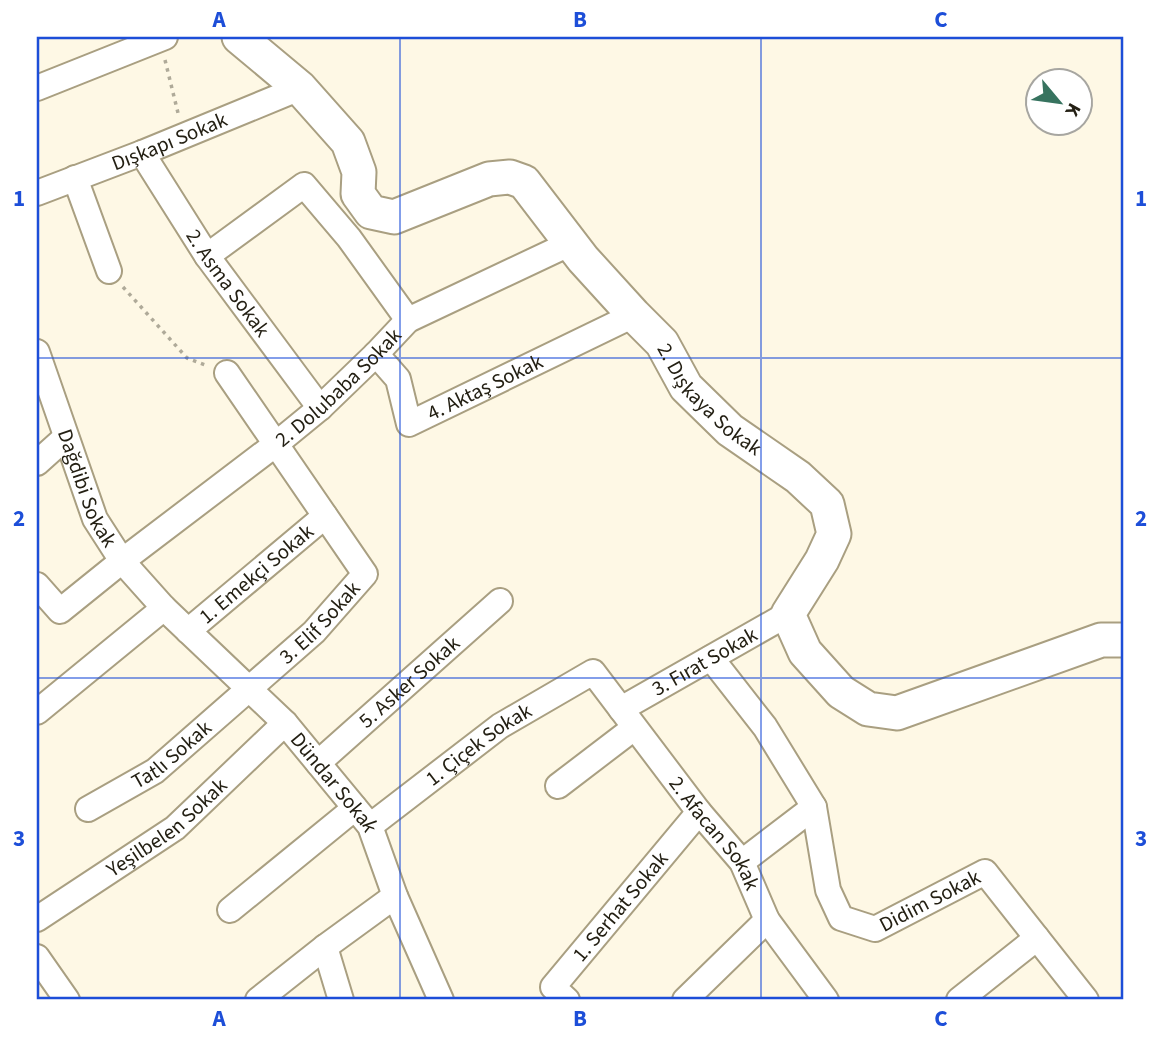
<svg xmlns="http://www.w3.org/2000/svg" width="1160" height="1037" viewBox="0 0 1160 1037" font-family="'Source Sans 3',sans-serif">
<rect width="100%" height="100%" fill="#fef8e5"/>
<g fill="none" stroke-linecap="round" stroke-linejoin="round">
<defs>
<g id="street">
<polyline points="37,88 165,37"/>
<path id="s1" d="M142,153L207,256L320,408"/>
<polyline points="75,178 109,271"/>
<path id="s2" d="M37,193L142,153L300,88"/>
<polyline points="207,256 304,185 349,238 408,320"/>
<path id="s3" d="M37,352L95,519L122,561L164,608L285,723L370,826L395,896L441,1000"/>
<path id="s4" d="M376,354L398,379L409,424L634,315"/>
<polyline points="37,463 66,437"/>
<path id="s5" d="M37,585L60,611L122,561L276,444L320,408L376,354L408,320L571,243"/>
<path id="s6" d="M188,631L325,516"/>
<path id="s7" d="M711,658L765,727L814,807L828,890L841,918L875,929L985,872L1086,1000"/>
<path id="s8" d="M621,709L788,614"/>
<polyline points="37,712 164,608"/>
<path id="s9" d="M318,763L500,601"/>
<polyline points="558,786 634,728"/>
<path id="s10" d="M88,809L155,771L314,632L365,574L227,373"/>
<path id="s11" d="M370,826L500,726L593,672L699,812L742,862L767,920L826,1000"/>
<polyline points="742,862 814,807"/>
<polyline points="230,910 355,808"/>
<path id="s12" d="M37,919L175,828L285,723"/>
<polyline points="325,947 341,1000"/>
<polyline points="37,957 67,1000"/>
<polyline points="258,1000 325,947 395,896"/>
<path id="s13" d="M567,1000L553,987L699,812"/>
<polyline points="685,1000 767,920"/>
<polyline points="959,1000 1037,938"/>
</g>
<g id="secondary">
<path id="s14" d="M239,37L300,88L348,142L359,172L358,194L371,212L394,217L489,179L510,177L524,182L583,259L634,315L662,343L686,387L730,430L798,477L827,504L834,534L822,560L788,614L805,652L841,692L868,709L897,713L1101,640H1123"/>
</g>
</defs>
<use href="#street" stroke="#a99f81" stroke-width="28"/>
<use href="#secondary" stroke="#a99f81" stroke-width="37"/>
<g stroke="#afaa99" stroke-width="3.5" stroke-dasharray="3.5 5" stroke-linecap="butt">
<polyline points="165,60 178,113"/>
<polyline points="123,287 187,358 208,366"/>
</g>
<use href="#street" stroke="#fff" stroke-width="24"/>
<use href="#secondary" stroke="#fff" stroke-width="33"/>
</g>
<path fill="none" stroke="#1d4ed8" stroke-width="2" stroke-opacity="0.55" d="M400,37V1000M761,37V1000M37,358H1123M37,678H1123"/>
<g text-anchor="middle" stroke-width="5" stroke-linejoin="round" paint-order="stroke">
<g font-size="21" fill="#242014" stroke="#fff">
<text dy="7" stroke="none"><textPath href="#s2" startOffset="142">Dışkapı Sokak</textPath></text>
<text dy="7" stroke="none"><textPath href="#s1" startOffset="156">2. Asma Sokak</textPath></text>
<text dy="7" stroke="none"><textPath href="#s5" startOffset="392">2. Dolubaba Sokak</textPath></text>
<text dy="7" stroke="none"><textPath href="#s4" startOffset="164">4. Aktaş Sokak</textPath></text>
<text dy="7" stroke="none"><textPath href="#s14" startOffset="677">2. Dışkaya Sokak</textPath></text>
<text dy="7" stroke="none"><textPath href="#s3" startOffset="145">Dağdibi Sokak</textPath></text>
<text dy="7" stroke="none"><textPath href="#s6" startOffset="89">1. Emekçi Sokak</textPath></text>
<text dy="7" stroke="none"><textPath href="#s10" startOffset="299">3. Elif Sokak</textPath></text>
<text dy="7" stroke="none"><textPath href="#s8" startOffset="96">3. Fırat Sokak</textPath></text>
<text dy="7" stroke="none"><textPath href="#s9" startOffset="122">5. Asker Sokak</textPath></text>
<text dy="7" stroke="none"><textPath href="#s11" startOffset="136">1. Çiçek Sokak</textPath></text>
<text dy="7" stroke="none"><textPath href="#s10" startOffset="100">Tatlı Sokak</textPath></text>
<text dy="7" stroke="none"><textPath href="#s3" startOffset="534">Dündar Sokak</textPath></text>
<text dy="7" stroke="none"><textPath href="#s12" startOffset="159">Yeşilbelen Sokak</textPath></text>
<text dy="7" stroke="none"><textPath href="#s11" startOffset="474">2. Afacan Sokak</textPath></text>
<text dy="7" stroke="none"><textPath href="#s7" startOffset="394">Didim Sokak</textPath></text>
<text dy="7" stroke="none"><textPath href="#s13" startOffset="124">1. Serhat Sokak</textPath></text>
</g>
</g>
<rect width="1160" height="1037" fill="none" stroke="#ffffff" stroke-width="77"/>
<g transform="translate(1059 102) rotate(119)"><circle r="33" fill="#ffffff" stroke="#a7a6a1" stroke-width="2"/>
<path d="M0-5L12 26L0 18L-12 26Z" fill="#37735f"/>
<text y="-10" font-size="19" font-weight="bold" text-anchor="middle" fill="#242014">K</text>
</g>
<rect x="38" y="38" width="1084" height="960" fill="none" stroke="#1d4ed8" stroke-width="2.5"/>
<g font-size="23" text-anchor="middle" font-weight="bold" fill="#1d4ed8">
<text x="219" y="27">A</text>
<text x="580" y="27">B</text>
<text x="941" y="27">C</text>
<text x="19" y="206">1</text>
<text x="1141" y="206">1</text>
<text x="19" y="526">2</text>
<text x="1141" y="526">2</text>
<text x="19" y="846">3</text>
<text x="1141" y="846">3</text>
<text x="219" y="1026">A</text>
<text x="580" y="1026">B</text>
<text x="941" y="1026">C</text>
</g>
</svg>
